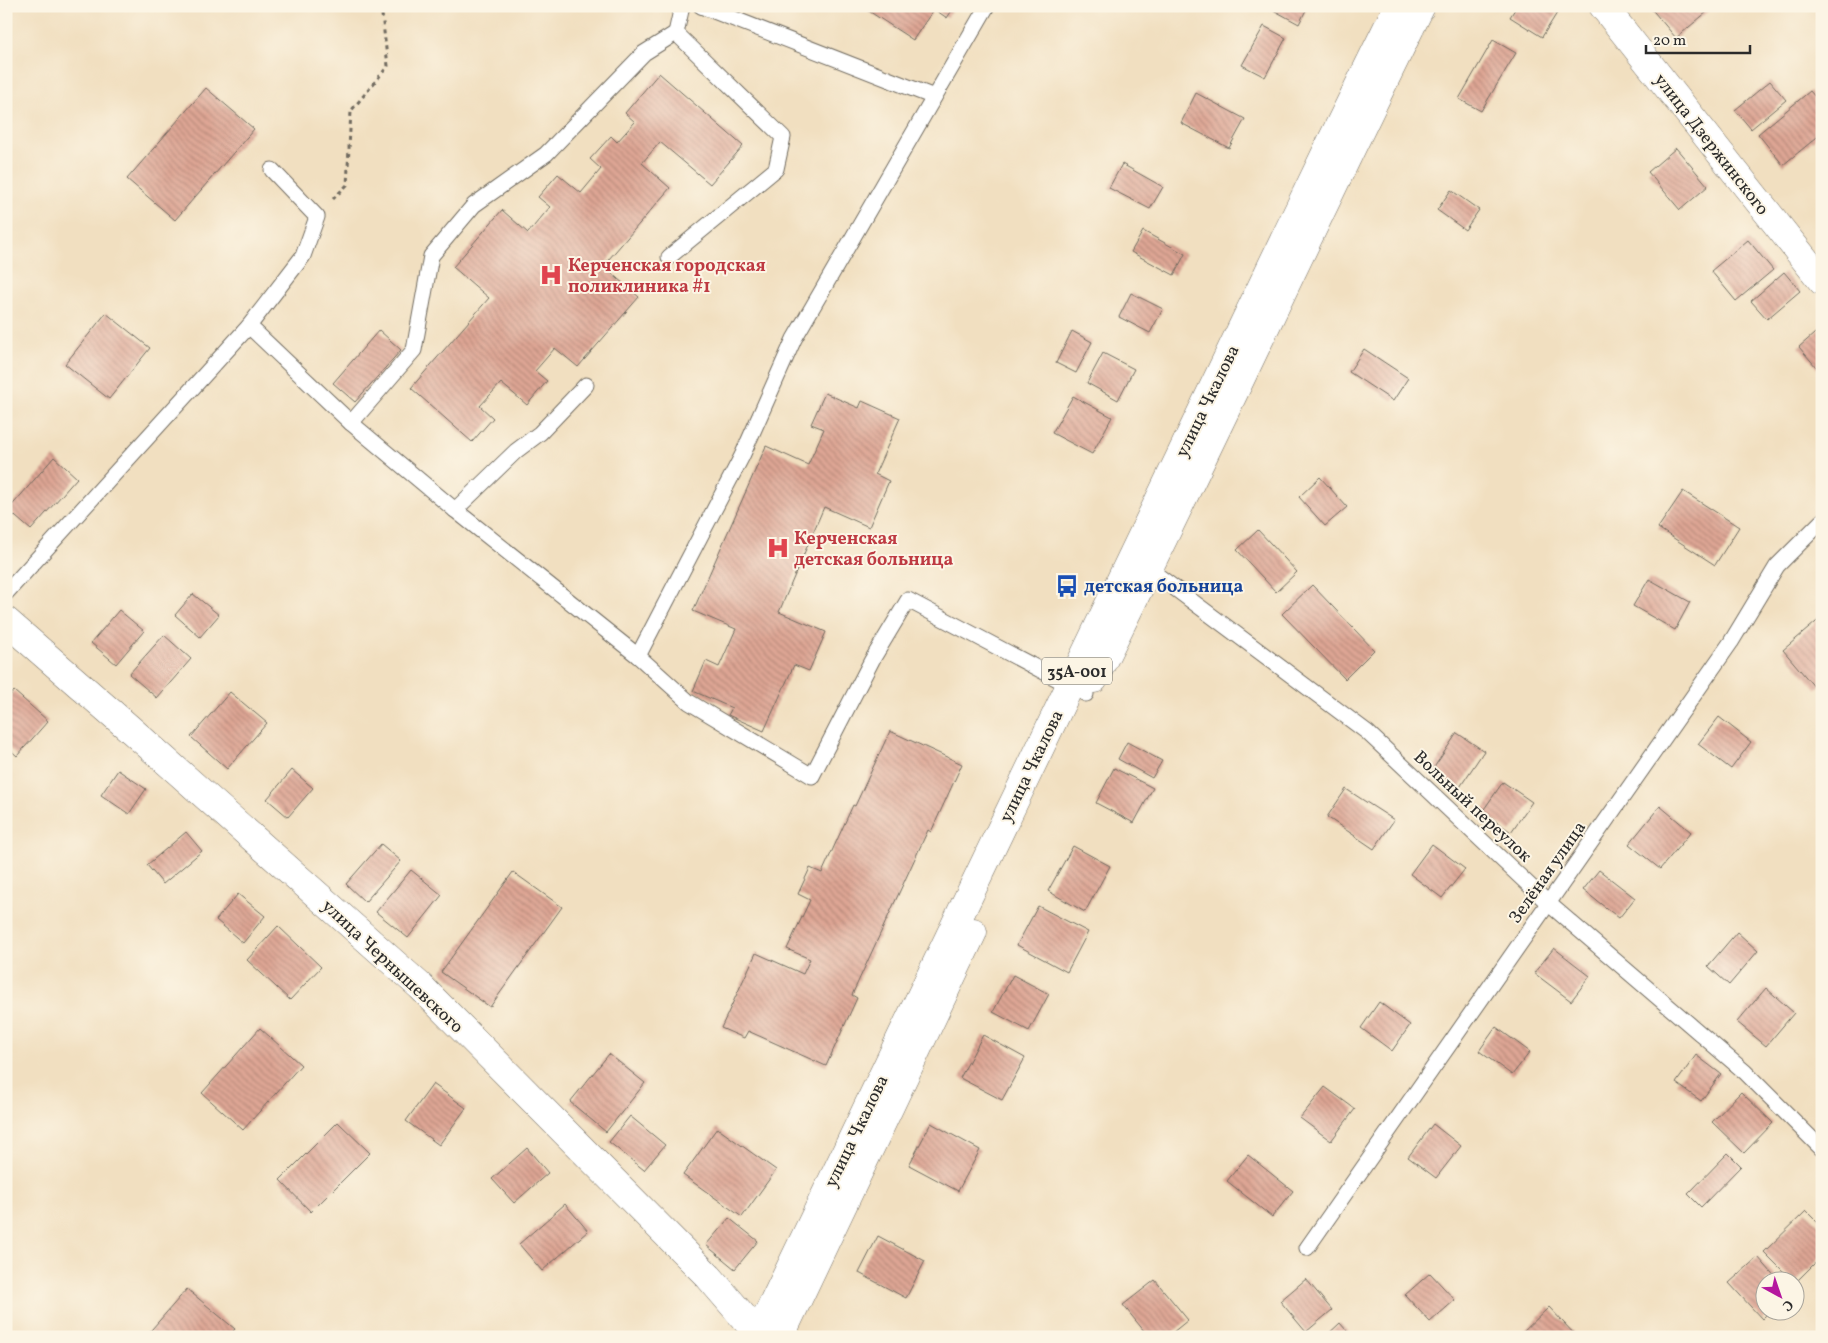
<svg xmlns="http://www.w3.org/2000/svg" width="1828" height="1343" viewBox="0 0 1828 1343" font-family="Vollkorn,serif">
<defs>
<pattern id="building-back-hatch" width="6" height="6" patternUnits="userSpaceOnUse" patternTransform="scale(1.25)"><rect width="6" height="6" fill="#dea694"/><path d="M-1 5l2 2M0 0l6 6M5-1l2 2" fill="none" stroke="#b48779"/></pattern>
</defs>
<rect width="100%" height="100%" fill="#fcf5e5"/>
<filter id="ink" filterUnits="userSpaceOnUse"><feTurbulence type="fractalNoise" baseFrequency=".02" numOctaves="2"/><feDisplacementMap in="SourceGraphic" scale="10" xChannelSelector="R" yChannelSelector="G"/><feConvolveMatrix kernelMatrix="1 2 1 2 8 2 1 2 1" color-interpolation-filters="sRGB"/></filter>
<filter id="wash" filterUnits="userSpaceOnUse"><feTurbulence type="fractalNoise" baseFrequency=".0096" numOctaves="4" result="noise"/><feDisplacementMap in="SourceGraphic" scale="20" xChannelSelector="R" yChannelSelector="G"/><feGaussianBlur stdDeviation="1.12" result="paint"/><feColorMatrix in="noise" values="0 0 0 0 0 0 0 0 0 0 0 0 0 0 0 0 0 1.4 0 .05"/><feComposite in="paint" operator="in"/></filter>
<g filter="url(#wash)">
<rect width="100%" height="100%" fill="#f1dfc0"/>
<g id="blocks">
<g fill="url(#building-back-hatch)">
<polygon points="861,6 955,6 947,18 934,9 913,40"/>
<polygon points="1266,6 1308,6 1299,24"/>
<polygon points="1517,6 1546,6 1557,13 1542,37 1510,17"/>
<polygon points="1649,6 1714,6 1676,38"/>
<polygon points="1264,26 1286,38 1265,77 1242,65"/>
<polygon points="1493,40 1516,53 1481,111 1459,99"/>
<polygon points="659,73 743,146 710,184 660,142 642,163 670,188 603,266 639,297 578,367 555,348 535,371 547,381 527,405 501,383 480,406 493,418 472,442 411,388 489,298 453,267 502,210 528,233 550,207 538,197 558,174 581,193 601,169 590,159 611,136 617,142 635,122 625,113"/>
<polygon points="1770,81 1786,100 1751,129 1735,110"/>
<polygon points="206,88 254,129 175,220 127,179"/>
<polygon points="1810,91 1822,105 1822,133 1783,165 1758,134"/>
<polygon points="1196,93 1245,119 1229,148 1181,123"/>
<polygon points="1676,148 1708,186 1680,210 1648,172"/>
<polygon points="1122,164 1163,187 1150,209 1109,188"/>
<polygon points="1451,190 1479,210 1465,230 1437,210"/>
<polygon points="1143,231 1185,254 1174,275 1131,252"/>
<polygon points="1748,240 1773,270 1736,301 1711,271"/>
<polygon points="1784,272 1800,291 1767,319 1751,301"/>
<polygon points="1131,293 1163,309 1150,333 1119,317"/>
<polygon points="106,313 150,348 109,399 65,364"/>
<polygon points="1822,327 1822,374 1799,347"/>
<polygon points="379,330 401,350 355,402 333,383"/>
<polygon points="1072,331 1092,342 1076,373 1056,363"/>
<polygon points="1364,349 1408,378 1393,401 1349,372"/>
<polygon points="1103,353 1134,369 1118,400 1087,383"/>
<polygon points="825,393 859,408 862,401 900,418 875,474 889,481 869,527 824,507 779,612 826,632 809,671 794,665 764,731 728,715 732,708 693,691 706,661 719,667 736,629 693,611 766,446 808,465 824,429 811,424"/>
<polygon points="1073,396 1112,417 1092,454 1052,433"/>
<polygon points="54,457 77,478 31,530 8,510"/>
<polygon points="1320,477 1347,507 1325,526 1299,497"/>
<polygon points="1683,491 1739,527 1715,565 1658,528"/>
<polygon points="1258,530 1297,572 1276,592 1237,550"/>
<polygon points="1649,579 1690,602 1675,630 1633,606"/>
<polygon points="1312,585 1374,650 1345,679 1282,614"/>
<polygon points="193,594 219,615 200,637 175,615"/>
<polygon points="119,610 144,631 116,664 91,643"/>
<polygon points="1822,617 1822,684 1816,689 1783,650"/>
<polygon points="164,635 191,659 157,698 129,674"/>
<polygon points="14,691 48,721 17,756 6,746 6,700"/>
<polygon points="230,692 267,723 227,769 191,737"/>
<polygon points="1719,717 1751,742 1731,769 1698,744"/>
<polygon points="890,731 962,764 931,832 928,830 852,995 857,998 826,1066 748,1031 744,1038 721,1028 756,953 803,974 810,959 787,949 810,900 798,894 810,868 822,873 853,805 855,806"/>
<polygon points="1457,733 1484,751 1458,790 1431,772"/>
<polygon points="1127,742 1162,761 1152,778 1118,759"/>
<polygon points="1114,768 1153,788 1134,823 1096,803"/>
<polygon points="118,770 146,789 129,814 101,795"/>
<polygon points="292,770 313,788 288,817 267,799"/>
<polygon points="1503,782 1532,802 1511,832 1482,812"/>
<polygon points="1346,789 1394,820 1374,849 1327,817"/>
<polygon points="1660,806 1691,832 1660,869 1629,844"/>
<polygon points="186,832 202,851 163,884 147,865"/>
<polygon points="381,844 401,861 365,902 346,884"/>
<polygon points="1432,844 1465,869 1442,898 1410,874"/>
<polygon points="1073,846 1110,866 1085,912 1048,891"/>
<polygon points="411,870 442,895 408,938 376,912"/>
<polygon points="1599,870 1635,898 1619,918 1583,890"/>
<polygon points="513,872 562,907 490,1007 441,972"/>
<polygon points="238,894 265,916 243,943 216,920"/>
<polygon points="1038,906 1088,932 1067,972 1017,945"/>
<polygon points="278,926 321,967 290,1000 247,960"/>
<polygon points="1737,932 1758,951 1729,985 1708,966"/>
<polygon points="1554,948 1590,976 1571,1001 1534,973"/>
<polygon points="1013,975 1049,994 1029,1031 993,1012"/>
<polygon points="1766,988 1794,1013 1766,1046 1737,1022"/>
<polygon points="1379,1002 1410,1025 1392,1051 1361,1028"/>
<polygon points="1496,1027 1530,1052 1512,1075 1479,1051"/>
<polygon points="260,1028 301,1065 243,1130 202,1093"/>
<polygon points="983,1035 1025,1058 1002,1100 960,1078"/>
<polygon points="609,1054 645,1083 606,1132 570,1102"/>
<polygon points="1696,1055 1721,1074 1701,1101 1676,1083"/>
<polygon points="433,1084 466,1108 439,1145 406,1121"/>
<polygon points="1325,1087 1355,1109 1331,1141 1300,1118"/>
<polygon points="1741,1092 1773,1123 1744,1153 1712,1122"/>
<polygon points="630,1116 665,1145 644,1170 609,1142"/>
<polygon points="338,1122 370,1153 311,1212 280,1180"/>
<polygon points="931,1123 980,1150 958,1191 909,1165"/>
<polygon points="1433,1124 1461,1146 1436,1178 1408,1157"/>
<polygon points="717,1128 776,1170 742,1217 683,1175"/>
<polygon points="527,1148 548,1173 514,1203 492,1179"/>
<polygon points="1728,1153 1741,1166 1701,1207 1688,1194"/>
<polygon points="1248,1155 1293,1191 1272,1217 1227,1181"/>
<polygon points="565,1204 588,1231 542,1271 519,1244"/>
<polygon points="1806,1211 1822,1227 1822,1256 1796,1282 1796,1280 1792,1280 1764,1252"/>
<polygon points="729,1218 758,1241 735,1269 706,1245"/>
<polygon points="878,1236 925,1261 906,1298 859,1273"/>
<polygon points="1758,1257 1778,1280 1766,1280 1766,1310 1771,1310 1762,1319 1729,1283"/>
<polygon points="1430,1273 1455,1300 1430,1322 1405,1295"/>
<polygon points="1306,1279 1332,1310 1306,1332 1280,1301"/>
<polygon points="1155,1280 1188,1320 1167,1337 1149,1337 1123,1305"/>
<polygon points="187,1289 235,1329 228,1337 145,1337"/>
<polygon points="1549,1307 1577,1337 1518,1337"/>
<polygon points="1340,1323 1352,1337 1325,1337"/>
</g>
</g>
</g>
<g filter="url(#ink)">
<use href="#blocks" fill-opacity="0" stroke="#706a5f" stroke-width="1"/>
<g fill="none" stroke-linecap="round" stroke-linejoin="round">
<defs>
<g id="service">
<polyline points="701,6 934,97"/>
<polyline points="669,257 776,169 783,137 676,33 682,6"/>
<polyline points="249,326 351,423 455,510 638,656 689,702 812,776 872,660 908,600 1086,694"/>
<polyline points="351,423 414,350 431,256 474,205 546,154 644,53 676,33"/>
<polyline points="455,510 516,451 540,433 586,385"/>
<polyline points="1149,569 1367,732 1548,903 1745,1072 1822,1149"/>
<polyline points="6,593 249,326 303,256 317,217 272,170"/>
<polyline points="638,656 742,456 794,339 987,6"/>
<polyline points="1307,1248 1731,642 1777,566 1822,521"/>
</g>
<g id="minor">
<polyline points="1603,6 1822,281"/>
<polyline points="6,621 130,729 421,987 709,1277 758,1334"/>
</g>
<g id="primary">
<path d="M1094,679C1206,456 1310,230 1421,6"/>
<polyline points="757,1337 1333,138 1398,6"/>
<polyline points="780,1337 973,932"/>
</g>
</defs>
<use href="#service" stroke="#706a5f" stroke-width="17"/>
<use href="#minor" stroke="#706a5f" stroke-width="29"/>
<use href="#primary" stroke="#706a5f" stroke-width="29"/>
<polyline stroke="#706a5f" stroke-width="3" stroke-dasharray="4 4" stroke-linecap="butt" points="333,199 347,185 351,111 388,66 381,6"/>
<use href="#service" stroke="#fff" stroke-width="15"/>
<use href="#minor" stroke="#fff" stroke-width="28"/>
<use href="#primary" stroke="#fff" stroke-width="28"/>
</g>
</g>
<defs>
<symbol id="hospital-bare" viewBox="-9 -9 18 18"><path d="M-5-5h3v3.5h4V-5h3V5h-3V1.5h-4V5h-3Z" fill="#e0444e" stroke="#fcf5e5" stroke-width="2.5" paint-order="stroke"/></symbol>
<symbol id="bus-bare" viewBox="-9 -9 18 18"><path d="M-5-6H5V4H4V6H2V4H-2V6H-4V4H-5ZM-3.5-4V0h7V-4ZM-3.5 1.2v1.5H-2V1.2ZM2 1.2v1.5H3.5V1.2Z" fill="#1a4fb4" stroke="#fcf5e5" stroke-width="2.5" paint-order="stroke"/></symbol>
</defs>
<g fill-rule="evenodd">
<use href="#hospital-bare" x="535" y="259" width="32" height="32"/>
<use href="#hospital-bare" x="762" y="532" width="32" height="32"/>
<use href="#bus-bare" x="1051" y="570" width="32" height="32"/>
</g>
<g text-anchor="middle" stroke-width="4" stroke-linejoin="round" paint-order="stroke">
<rect fill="#fcf5e5" stroke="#6a6863" stroke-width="1" x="1042" y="657.5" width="70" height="27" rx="4"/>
<g font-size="16" font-weight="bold" fill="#2b2b2b">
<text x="1077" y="677">35А-001</text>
</g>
<g font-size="18" fill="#2b2b2b" stroke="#fcf5e5">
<text transform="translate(1712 144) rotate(52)" y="6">улица Дзержинского</text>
<text transform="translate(1207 401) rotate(-64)" y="6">улица Чкалова</text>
<text transform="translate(1031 766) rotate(-64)" y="6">улица Чкалова</text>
<text transform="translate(1473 806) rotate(43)" y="6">Вольный переулок</text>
<text transform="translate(1547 872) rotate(-55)" y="6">Зелёная улица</text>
<text transform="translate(393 966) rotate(43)" y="6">улица Чернышевского</text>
<text transform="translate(856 1131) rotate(-64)" y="6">улица Чкалова</text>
</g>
<g font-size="18" font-weight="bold" fill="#be3a42" stroke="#fcf5e5" text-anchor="start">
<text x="568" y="271">Керченская городская<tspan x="568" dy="21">поликлиника #1</tspan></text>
<text x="794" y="544">Керченская<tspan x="794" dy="21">детская больница</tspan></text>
</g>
<g font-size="18" font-weight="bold" fill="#164399" stroke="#fcf5e5" text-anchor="start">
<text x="1084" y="592">детская больница</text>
</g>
</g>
<rect width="1828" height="1343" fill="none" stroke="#fcf5e5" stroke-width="25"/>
<g transform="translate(1780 1296) rotate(140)"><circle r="24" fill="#fcf5e5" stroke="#a8a49b"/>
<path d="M0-4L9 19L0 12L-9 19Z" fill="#b5179e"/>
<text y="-8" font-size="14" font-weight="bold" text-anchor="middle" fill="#2b2b2b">С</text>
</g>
<path d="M1646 45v8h104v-8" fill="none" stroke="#2b2b2b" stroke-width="2.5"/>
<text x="1653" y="45" font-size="15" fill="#2b2b2b" stroke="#fcf5e5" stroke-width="4" paint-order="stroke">20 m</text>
</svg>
